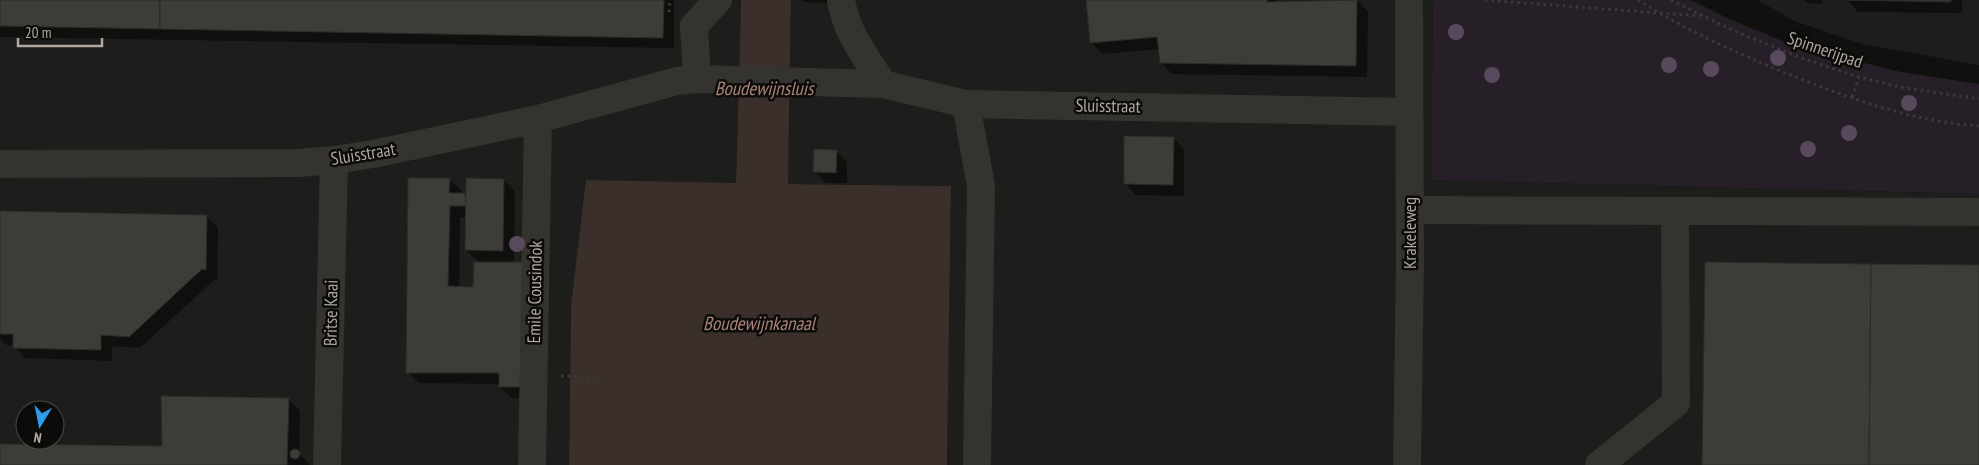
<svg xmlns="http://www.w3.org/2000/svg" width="1979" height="465" viewBox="0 0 1979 465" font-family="'PT Sans Narrow',sans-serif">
<rect width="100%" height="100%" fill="#10100f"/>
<g fill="#1d1d1b" fill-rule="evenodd">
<path d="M0,0H741L736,183L571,306L569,465H0ZM25,410H55V440H25Z"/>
<polygon points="791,0 1433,0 1431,180 1979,194 1979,465 947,465 951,186 788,184"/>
<polygon points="1758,0 1979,0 1979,65 1862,44 1794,21"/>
</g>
<polygon fill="#261f27" points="1433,0 1691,0 1729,19 1792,45 1901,72 1979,84 1979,194 1431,180"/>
<polygon fill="#3a2f2b" points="741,0 791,0 788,184 951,186 947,465 569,465 571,306 586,180 736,183"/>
<g fill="#0007" fill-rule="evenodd">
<polygon points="0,0 674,0 674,48 0,37"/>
<polygon points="802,0 827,0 827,3 805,2"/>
<polygon points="1087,0 1277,0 1277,3 1357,0 1368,12 1367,77 1172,74 1161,62 1160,49 1103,54 1091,43"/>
<polygon points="1804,0 1822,0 1822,4 1807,3"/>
<polygon points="1847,0 1962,0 1962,13 1858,12"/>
<polygon points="1173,138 1184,149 1184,196 1136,195 1125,184"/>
<polygon points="836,151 847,162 847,183 826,183 814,171"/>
<path d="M449,179L461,190L460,195H467L504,180L515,192L514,263L533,398H512L500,387V384L419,383L407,372ZM460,217H467L466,250L479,263L474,288H459Z"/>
<polygon points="0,213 206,216 218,228 217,280 214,280 140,348 112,346 112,361 25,358 14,345 6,345 0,339"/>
<polygon points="288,399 300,411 299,453 310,465 300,465 299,463 299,465 0,465 0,445 163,448"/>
</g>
<g fill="#3d3c39" stroke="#2c2b29">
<polygon points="0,0 160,0 160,29 0,26"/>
<polygon points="160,0 664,0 663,38 160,29"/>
<polygon points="1086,0 1267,0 1267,2 1357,0 1356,66 1160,63 1157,37 1090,43"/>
<polygon points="1846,0 1951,0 1951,2"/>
<polygon points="1124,136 1174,137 1173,185 1124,184"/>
<polygon points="814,149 837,150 836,173 813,172"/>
<polygon points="408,178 450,178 449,193 465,193 466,206 450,206 448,286 473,287 474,262 524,262 522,387 499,387 499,373 406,373"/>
<polygon points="466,178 504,179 503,251 465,250"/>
<polygon points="0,211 207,215 206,270 202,269 129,337 101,335 101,350 13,348 13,334 0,334"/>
<polygon points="1705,262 1871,264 1869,465 1702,465"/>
<polygon points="1871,264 1979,265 1979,465 1869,465"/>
<polygon points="161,396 289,398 287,465 0,465 0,444 162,446"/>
<circle cx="295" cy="454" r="5"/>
</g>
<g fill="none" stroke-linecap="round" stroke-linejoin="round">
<g stroke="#3c3936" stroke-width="3" stroke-dasharray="2.5 4" stroke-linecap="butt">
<polyline points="1485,0 1700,16"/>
<path d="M1638,0C1691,33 1745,57 1803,80C1860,102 1918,122 1979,126"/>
<polyline points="1671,0 1732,30 1804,59 1859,77 1900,87 1979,99"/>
<polyline points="669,12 670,0"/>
<polyline points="1852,97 1859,77"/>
<polyline points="561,376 600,377"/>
</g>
<g stroke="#353330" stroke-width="28">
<path d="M841,0C846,32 866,58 883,84"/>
<polyline points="697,79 694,26 718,0"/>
<polyline points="966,104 981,186 977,465"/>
<polyline points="0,164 299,163 334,160 373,154 538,119 677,81 697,79 883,84 966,104 1409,112"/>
<polyline points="1410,210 1979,212"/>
<polyline points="327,465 334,160"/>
<polyline points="532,465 538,119"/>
<polyline points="1407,465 1410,262 1409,0"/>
<polyline points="1599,465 1676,403 1675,211"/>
</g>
</g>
<g fill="#59495c">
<circle cx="1456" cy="32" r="8"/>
<circle cx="1778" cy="58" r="8"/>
<circle cx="1669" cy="65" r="8"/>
<circle cx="1711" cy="69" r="8"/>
<circle cx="1492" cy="75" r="8"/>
<circle cx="1909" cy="103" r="8"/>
<circle cx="1849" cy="133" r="8"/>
<circle cx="1808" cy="149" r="8"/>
<circle cx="517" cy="244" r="8"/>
</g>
<g text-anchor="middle" stroke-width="5" stroke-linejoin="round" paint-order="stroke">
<g font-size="18" fill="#b1a8a0" stroke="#0b0b0a">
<text transform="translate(1825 50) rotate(19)" y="6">Spinnerijpad</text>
<text transform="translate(1108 106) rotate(1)" y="6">Sluisstraat</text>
<text transform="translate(363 154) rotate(-9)" y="6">Sluisstraat</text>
<text transform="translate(1410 233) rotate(-90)" y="6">Krakeleweg</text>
<text transform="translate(535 292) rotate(-89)" y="6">Emile Cousindok</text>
<text transform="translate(331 313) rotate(-89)" y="6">Britse Kaai</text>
</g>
<g font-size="19" font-style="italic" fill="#ab8377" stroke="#0b0b0a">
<text x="764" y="95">Boudewijnsluis</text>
<text x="759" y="330">Boudewijnkanaal</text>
</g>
</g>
<g transform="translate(40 425) rotate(190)"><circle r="24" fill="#0b0b0a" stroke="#4d4a46"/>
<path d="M0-4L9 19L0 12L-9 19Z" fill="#2d9cea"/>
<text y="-8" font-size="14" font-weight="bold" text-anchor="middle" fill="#b1a8a0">N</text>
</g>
<path d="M18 38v8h84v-8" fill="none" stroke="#b1a8a0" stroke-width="2.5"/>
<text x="25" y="38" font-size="15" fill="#b1a8a0" stroke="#0b0b0a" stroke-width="4" paint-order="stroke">20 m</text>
</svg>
